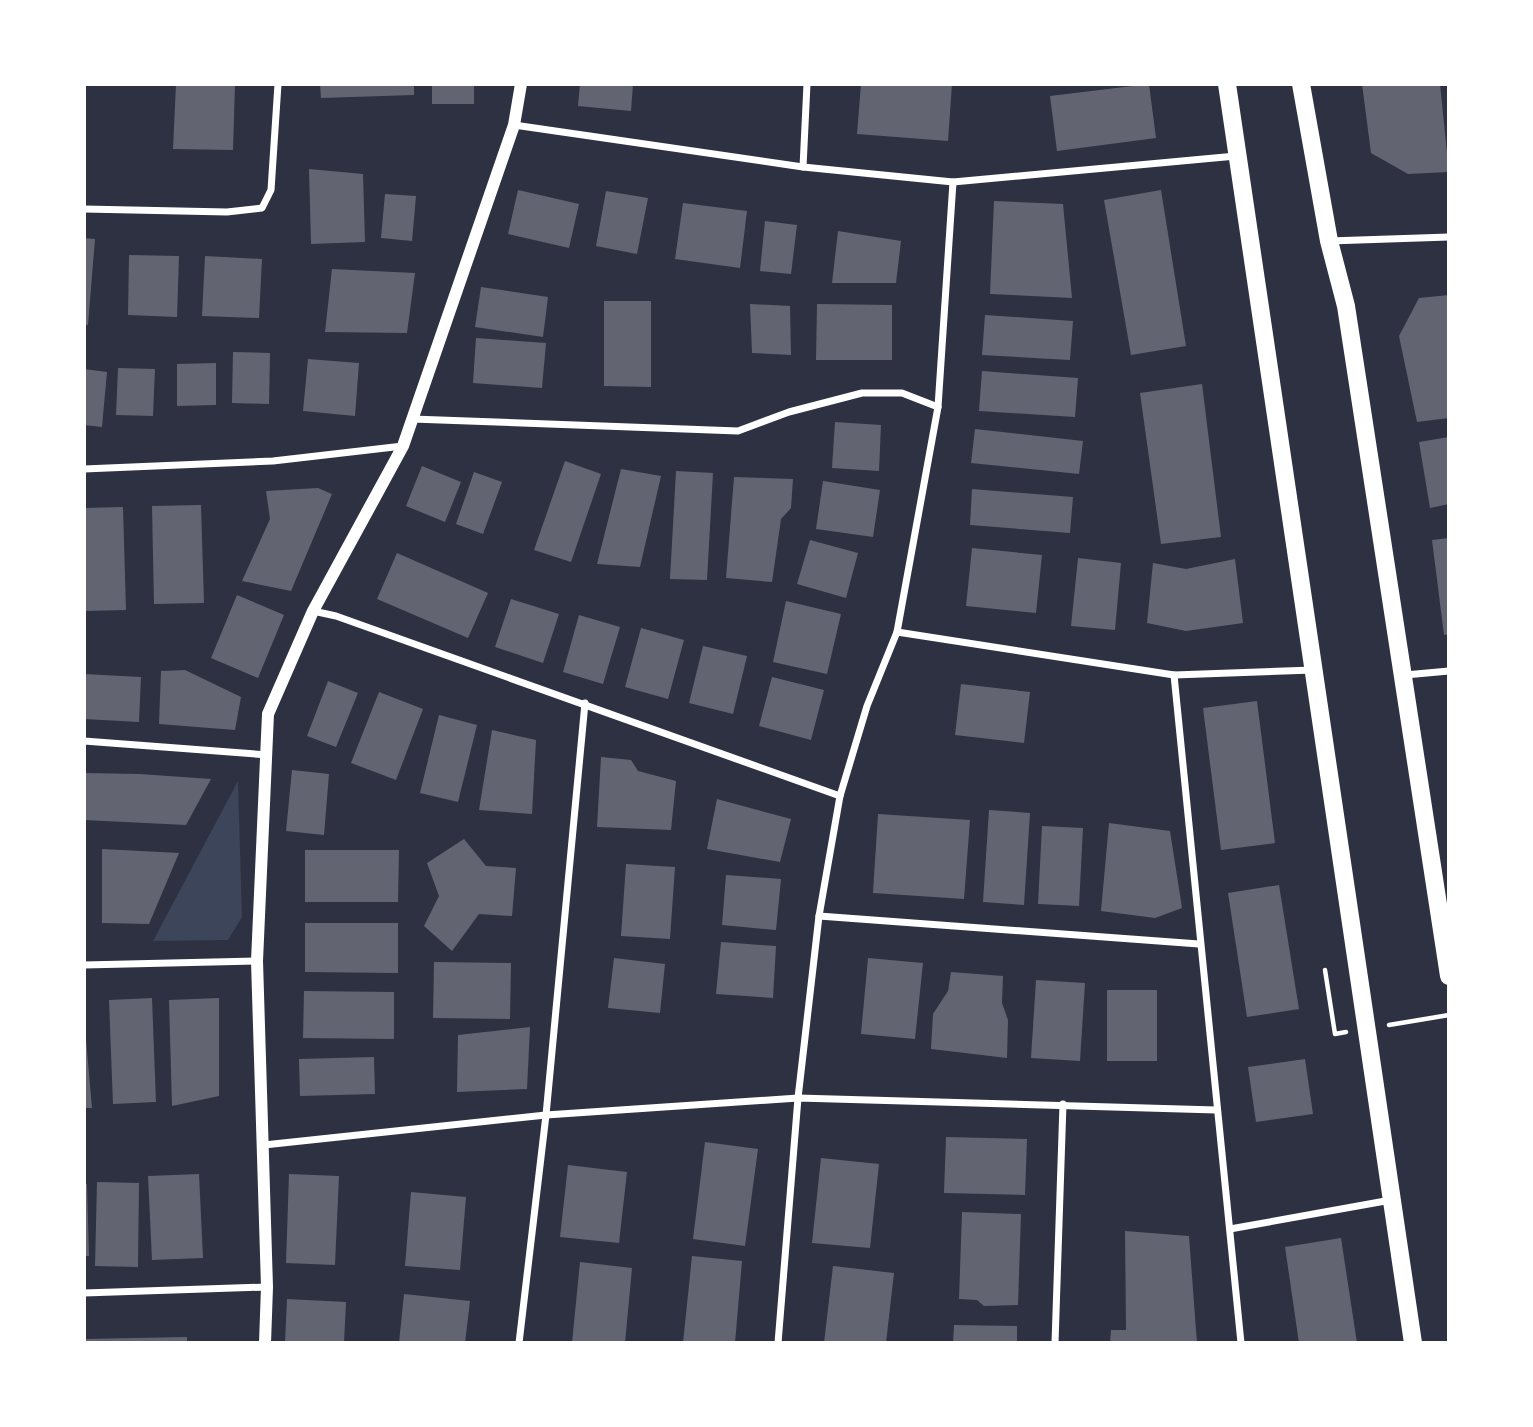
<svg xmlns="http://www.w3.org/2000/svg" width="1533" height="1427" viewBox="0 0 1533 1427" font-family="Helvetica,sans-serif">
<rect width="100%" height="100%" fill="#2d3142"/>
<polygon fill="#3c4559" points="238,781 242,917 228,940 153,941"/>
<g fill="#626471">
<polygon points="176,84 235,84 233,150 173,149"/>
<polygon points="320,84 414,84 414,95 321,98"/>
<rect x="432" y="84" width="42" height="20"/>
<polygon points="580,84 633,84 631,111 578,106"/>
<polygon points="861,84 952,84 948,141 857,134"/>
<polygon points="1149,84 1156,138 1057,151 1050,96"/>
<polygon points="1362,84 1440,84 1449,172 1408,174 1371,153"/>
<polygon points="309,169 363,174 365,242 311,244"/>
<polygon points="518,190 579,204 569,248 508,234"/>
<polygon points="1161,190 1186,346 1131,355 1104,200"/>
<polygon points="606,191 648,198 637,254 596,246"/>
<polygon points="385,194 416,196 412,241 381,238"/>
<polygon points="994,201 1063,204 1072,298 990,294"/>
<polygon points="683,203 747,211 740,268 675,259"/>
<polygon points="765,221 797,225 791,274 760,271"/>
<polygon points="838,231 901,241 896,283 832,283"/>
<polygon points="84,238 95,239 88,325 84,325"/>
<polygon points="129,255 179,256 177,317 128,315"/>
<polygon points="205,256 262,259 259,318 202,316"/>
<polygon points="332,269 415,273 407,333 325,332"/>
<polygon points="481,287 548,297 543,337 475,327"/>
<polygon points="1449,295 1449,418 1417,422 1399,336 1419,298"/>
<polygon points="604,301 651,301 651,387 604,386"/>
<polygon points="750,304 790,306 791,355 752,353"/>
<polygon points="817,304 892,305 892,360 816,360"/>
<polygon points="985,315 1073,321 1070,360 982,355"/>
<polygon points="476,338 546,343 542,388 473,383"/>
<polygon points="233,352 270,353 269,404 232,403"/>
<polygon points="308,359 359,363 355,416 303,411"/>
<polygon points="216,363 216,405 177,406 177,364"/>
<polygon points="118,368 155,369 153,416 116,415"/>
<polygon points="84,369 107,372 102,427 84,425"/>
<polygon points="982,371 1078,378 1075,417 979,411"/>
<polygon points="1202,384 1221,537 1161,544 1140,393"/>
<polygon points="835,422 881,425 879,471 832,468"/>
<polygon points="975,429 1083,441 1079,474 971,463"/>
<polygon points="1449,437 1449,504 1430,508 1419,442"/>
<polygon points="565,461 601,474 571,562 534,550"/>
<polygon points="422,466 461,482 445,522 406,506"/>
<polygon points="621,469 661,476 640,567 597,564"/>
<polygon points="676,471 713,473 707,580 670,579"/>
<polygon points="474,472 502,482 483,534 456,524"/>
<polygon points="734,477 793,479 791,508 781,519 772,582 726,578"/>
<polygon points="823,481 880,490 873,537 816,529"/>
<polygon points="318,488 332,494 291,591 242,581 270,519 266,491"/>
<polygon points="972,489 1073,497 1070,533 970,525"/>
<polygon points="201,505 204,603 154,604 152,506"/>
<polygon points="123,507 126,610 84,611 84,508"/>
<polygon points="1449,538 1449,634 1444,635 1432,540"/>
<polygon points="810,540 858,553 846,598 797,584"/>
<polygon points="972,548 1042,555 1036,613 966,606"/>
<polygon points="397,553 488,593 468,638 377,599"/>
<polygon points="1078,558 1121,563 1115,630 1071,626"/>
<polygon points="1235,559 1243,623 1186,631 1147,623 1153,563 1186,569"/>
<polygon points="237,595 284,615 258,678 211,658"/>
<polygon points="511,599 559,614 543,663 495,647"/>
<polygon points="786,601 841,614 827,674 773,662"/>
<polygon points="579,615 620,627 603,684 563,672"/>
<polygon points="641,628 684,640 668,699 625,687"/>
<polygon points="703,646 747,656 733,714 689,703"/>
<polygon points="185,670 241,697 235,730 159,724 161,671"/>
<polygon points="84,674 141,677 139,722 84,719"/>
<polygon points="772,677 824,690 811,740 759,726"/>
<polygon points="328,681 358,693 336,747 307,736"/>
<polygon points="961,684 1030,692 1024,743 955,735"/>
<polygon points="379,692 423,709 396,780 351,763"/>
<polygon points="1257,701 1275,843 1221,850 1203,708"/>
<polygon points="439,715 477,725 458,802 420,793"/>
<polygon points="492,730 536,740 532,814 479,810"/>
<polygon points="601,757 631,760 638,771 676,781 671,830 597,827"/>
<polygon points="292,770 329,774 324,835 286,831"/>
<polygon points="84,773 140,774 211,779 186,825 84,820"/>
<polygon points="717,799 791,819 780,862 707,849"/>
<polygon points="989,810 1030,813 1024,905 983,902"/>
<polygon points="878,814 970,820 964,899 873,893"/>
<polygon points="1109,823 1170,831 1182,908 1155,918 1101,911"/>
<polygon points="1042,826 1083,828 1079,906 1038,904"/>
<polygon points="464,839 486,866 516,868 512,916 479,914 452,951 424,926 439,896 427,863"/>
<polygon points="102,849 179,853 149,924 102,923"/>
<polygon points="305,850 399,850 398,902 305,902"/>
<polygon points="626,864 675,867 670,939 621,936"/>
<polygon points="726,875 781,879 776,930 722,925"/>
<polygon points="1279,885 1299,1009 1247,1017 1228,893"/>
<polygon points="305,923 398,923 398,973 305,972"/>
<polygon points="721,942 776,946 773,998 716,994"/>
<polygon points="614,958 665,964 660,1013 608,1008"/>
<polygon points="868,958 923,963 915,1039 861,1034"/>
<polygon points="434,962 511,963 510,1019 433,1018"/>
<polygon points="951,972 1003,976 1002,1003 1008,1020 1007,1058 931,1049 933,1014 948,991"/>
<polygon points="1036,980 1085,983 1080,1061 1031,1058"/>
<rect x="1107" y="990" width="50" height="71"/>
<polygon points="304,991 394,992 394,1039 303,1038"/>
<polygon points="152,998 156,1102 113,1104 109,1000"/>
<polygon points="219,998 219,1096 172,1106 169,1000"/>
<polygon points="84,1016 92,1108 84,1108"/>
<polygon points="530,1027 527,1089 457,1092 458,1035"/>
<polygon points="374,1057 375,1094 300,1096 299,1059"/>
<polygon points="1305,1059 1313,1114 1256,1122 1248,1067"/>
<polygon points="946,1137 1027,1139 1025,1195 944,1193"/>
<polygon points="705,1142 758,1149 745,1246 693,1239"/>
<polygon points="821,1158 879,1164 870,1248 812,1243"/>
<polygon points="568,1165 627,1172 619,1243 560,1237"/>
<polygon points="199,1174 203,1258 152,1260 148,1176"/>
<polygon points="289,1174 339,1176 335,1265 286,1263"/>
<polygon points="97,1182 139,1183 138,1267 95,1266"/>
<polygon points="84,1184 87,1184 89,1256 84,1256"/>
<polygon points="411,1192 466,1197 460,1270 405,1266"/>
<polygon points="962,1212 1021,1214 1018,1305 984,1306 977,1300 959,1299"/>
<polygon points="1125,1231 1189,1236 1197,1343 1110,1343 1111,1330 1126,1330"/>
<polygon points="1341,1238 1357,1343 1299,1343 1285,1247"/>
<polygon points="692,1256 742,1261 735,1343 683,1343"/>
<polygon points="580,1262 632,1268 625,1343 572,1343"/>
<polygon points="833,1266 894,1273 886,1343 824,1343"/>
<polygon points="404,1294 470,1301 465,1343 399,1343"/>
<polygon points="287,1299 346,1302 344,1343 285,1343"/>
<polygon points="954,1325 1017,1326 1017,1343 953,1343"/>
<polygon points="187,1337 187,1343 84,1343 84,1339"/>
</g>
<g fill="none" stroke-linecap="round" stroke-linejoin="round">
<g stroke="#fff" stroke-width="4.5">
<polyline points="1325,970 1335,1034 1346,1032"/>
<polyline points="1389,1025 1449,1015"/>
</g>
<g stroke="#fff" stroke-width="7">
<polyline points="514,125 803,167 953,182 1236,156"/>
<polyline points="803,167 807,84"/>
<polyline points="84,209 227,212 262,208 271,190 278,84"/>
<polyline points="1329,241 1449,237"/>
<polyline points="412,419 738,431 789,412 862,393 902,393 938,407"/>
<polyline points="84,469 273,461 403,446"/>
<polyline points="313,611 336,616 840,796"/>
<polyline points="897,632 1174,675 1313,670"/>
<polyline points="1174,675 1241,1343"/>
<polyline points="1405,675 1449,671"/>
<polyline points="84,741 268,755"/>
<polyline points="819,916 1199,944"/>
<polyline points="84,965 257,961"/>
<polyline points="264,1145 546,1115 798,1098 1216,1110"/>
<polyline points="1230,1229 1391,1200"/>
<polyline points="84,1293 267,1287"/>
<polyline points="519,1343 546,1115 585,703"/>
<polyline points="778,1343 798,1098 819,916 840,796 867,706 897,632 938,407 953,182"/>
<polyline points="1055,1343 1063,1104"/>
</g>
<polyline stroke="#fff" stroke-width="12" points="265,1343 267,1287 257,961 268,714 313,611 403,446 514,125 521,84"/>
<g stroke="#fff" stroke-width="18">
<polyline points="1227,84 1413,1343"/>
<polyline points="1301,84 1329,241 1346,306 1449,976"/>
</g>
</g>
<rect width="1533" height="1427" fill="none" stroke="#ffffff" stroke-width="172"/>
</svg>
